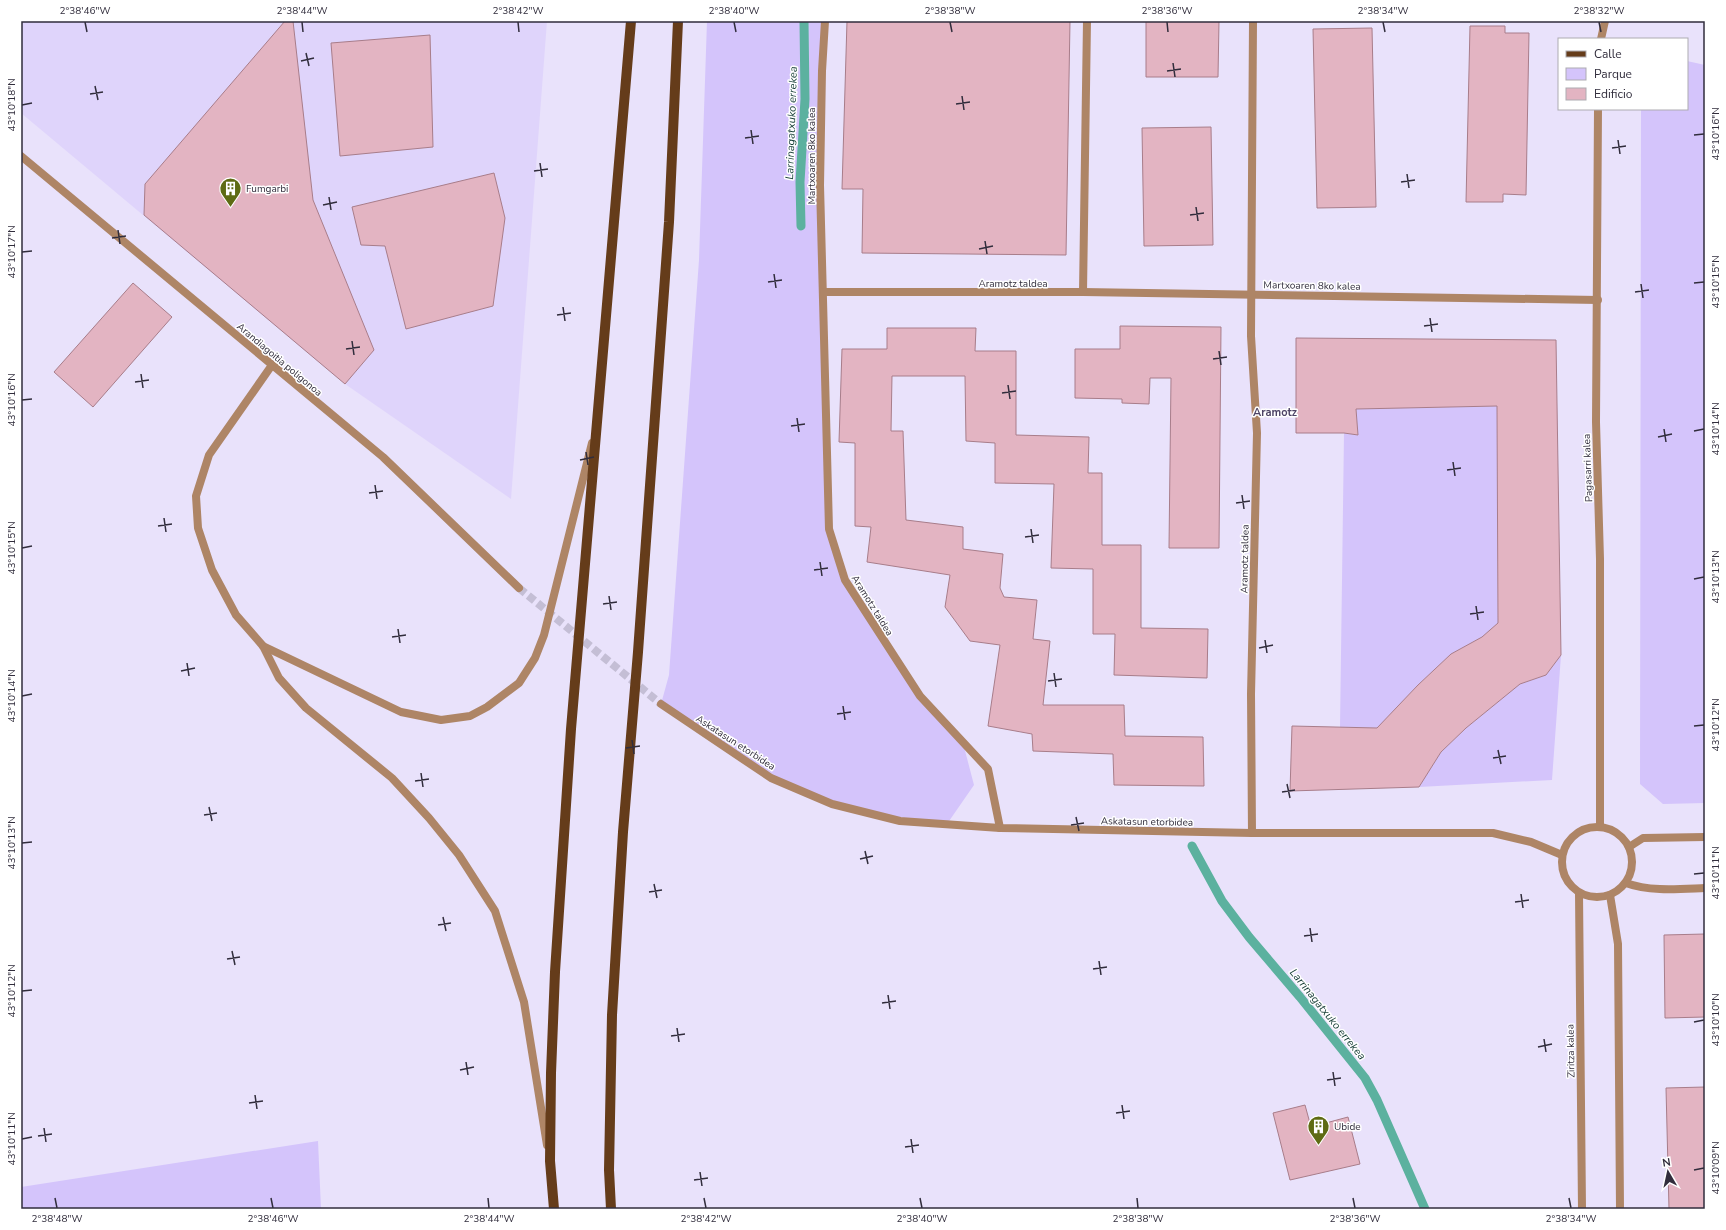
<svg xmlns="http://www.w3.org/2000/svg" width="1726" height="1230" viewBox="0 0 1726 1230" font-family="'Nunito Sans',sans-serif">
<rect width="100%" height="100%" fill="#e9e2fb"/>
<polygon fill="#dfd4fb" points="21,21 547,21 511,499 345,384 21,113"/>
<g fill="#d4c4fb">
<polygon points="707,21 825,21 822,71 829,529 845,580 920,696 963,743 974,785 947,824 900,821 832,804 771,778 661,704 669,675 699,260"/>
<polygon points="1687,61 1705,65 1705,803 1663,804 1640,784 1641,109 1687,109"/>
<polygon points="1497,406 1498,623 1482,637 1451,654 1418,685 1377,728 1340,728 1344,433 1358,435 1356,409"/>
<polygon points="1561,655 1552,780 1419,787 1441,752 1466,728 1520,684 1546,675"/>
<polygon points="318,1141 321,1209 21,1209 21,1187"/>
</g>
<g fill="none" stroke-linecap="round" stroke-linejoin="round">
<g stroke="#5cb19f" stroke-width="9">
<polyline points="801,226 800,182 805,99 804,21"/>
<polyline points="1192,846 1222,901 1249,937 1300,997 1365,1078 1377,1100 1425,1209"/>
</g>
</g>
<g fill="#e3b4c2" stroke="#a87d8a">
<polygon points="285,21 293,21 313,200 374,350 345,384 144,215 145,184"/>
<polygon points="847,21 1070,21 1066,255 862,253 863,189 842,189"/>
<polygon points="1146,21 1219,21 1218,77 1146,77"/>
<polygon points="1470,26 1505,26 1505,33 1529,33 1526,195 1503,194 1503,202 1466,202"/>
<polygon points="1372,28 1376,207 1317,208 1313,29"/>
<polygon points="430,35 433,147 340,156 331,43"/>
<polygon points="1211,127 1213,245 1144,246 1142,128"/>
<polygon points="494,173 505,218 493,306 406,329 385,246 361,245 352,207"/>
<polygon points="133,283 172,317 93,407 54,372"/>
<polygon points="1120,326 1221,327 1219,548 1169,548 1171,378 1150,378 1149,404 1122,403 1122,399 1075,398 1075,349 1120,349"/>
<polygon points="887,328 976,328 975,351 1016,351 1016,435 1089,437 1088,473 1102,473 1102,545 1141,545 1141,628 1208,629 1207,678 1114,675 1115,634 1093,634 1093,569 1051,568 1054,484 995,483 995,443 966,441 965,376 892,376 891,431 903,431 906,520 963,527 963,549 1003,554 1000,588 1004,597 1037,600 1033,639 1050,641 1043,705 1124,705 1125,736 1203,737 1204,786 1114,785 1113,754 1033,751 1032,734 988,726 1000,645 970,641 945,607 950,575 867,562 871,527 855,526 855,443 839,442 842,349 887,349"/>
<polygon points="1296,338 1556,340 1561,655 1546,675 1520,684 1466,728 1441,752 1419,787 1290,791 1292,726 1377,728 1418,685 1451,654 1482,637 1498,623 1497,406 1356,409 1358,435 1344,433 1296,433"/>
<polygon points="1705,934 1705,1017 1665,1018 1664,935"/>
<polygon points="1705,1087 1705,1209 1669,1209 1666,1088"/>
<polygon points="1305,1105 1311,1127 1348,1117 1360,1164 1290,1180 1273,1113"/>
</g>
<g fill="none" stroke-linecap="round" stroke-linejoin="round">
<polyline stroke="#c4bed5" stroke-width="8" stroke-dasharray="8 4" stroke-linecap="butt" points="519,588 661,704"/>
<g stroke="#ae8566" stroke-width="8">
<polyline points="825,21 822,71 820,185 829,529 845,580 920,696 988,769 1000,828"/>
<polyline points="1601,39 1605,21"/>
<polyline points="1598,109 1596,422 1600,559 1600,827"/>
<polyline points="824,292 1083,292 1598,300"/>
<polyline points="1083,292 1087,21"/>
<polyline points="1252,833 1251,694 1257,433 1251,336 1253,21"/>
<polyline points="1579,893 1582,1209"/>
<polyline points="1610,895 1618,944 1620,1209"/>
</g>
<g stroke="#ae8566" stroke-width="8">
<polyline points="21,156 383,457 519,588"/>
<polyline points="272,365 209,455 196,496 198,528 212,570 236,615 263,646 279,678 306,708 392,778 429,818 459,855 495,911 524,1002 547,1145"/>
<polyline points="263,646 401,712 441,720 470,716 487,707 519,683 535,658 544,635 592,443"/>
<polyline points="661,704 771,778 832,804 900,821 1000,828 1252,833 1493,833 1531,842 1562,855"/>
<circle cx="1597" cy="862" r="35"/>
<polyline points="1629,847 1643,838 1705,837"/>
<path d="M1626,883C1650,892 1680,889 1705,888"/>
</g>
<g stroke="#653c1a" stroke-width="10">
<polyline points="554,1209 550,1161 551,1073 555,972 571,729 631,21"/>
<polyline points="611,1209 609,1170 612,1015 623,832 638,652 669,222 678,21"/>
</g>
</g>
<path fill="none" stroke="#312d3c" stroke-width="1.5" d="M85,22L87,32M302,22L303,32M518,22L519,32M734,22L736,32M950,22L952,32M1167,22L1168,32M1383,22L1385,32M1599,22L1601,32M306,53L309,66M301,61L314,58M1173,63L1175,77M1167,71L1181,69M95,86L98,100M90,94L103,92M962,96L964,110M956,104L970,102M22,105L32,103M751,130L753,144M1694,135L1704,134M745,138L759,136M1618,140L1620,154M1612,148L1626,146M540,163L542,177M534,171L548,169M1407,174L1409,188M1401,182L1415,180M329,197L331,210M323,205L337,202M1196,207L1198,221M1190,215L1204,213M118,230L120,244M112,238L126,236M985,241L987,254M979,249L993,246M22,252L32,251M774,274L776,288M768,282L782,280M1694,283L1704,282M1641,284L1643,298M1635,292L1649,290M563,307L565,321M557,315L571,313M1430,318L1432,332M1424,326L1438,324M352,341L354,355M346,349L360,347M1219,351L1221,365M1213,359L1227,357M141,374L143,388M135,382L149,380M1008,385L1010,399M1002,393L1016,391M22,400L32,399M797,418L799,432M791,426L805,424M1664,429L1666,442M1694,431L1704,429M1658,437L1672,434M586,452L588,465M580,460L594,457M1453,462L1455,476M1447,470L1461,468M375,485L377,499M369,493L383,491M1242,495L1244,509M1236,503L1250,501M164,518L166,532M158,526L172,524M1031,529L1033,543M1025,537L1039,535M22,548L32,546M820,562L822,576M814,570L828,568M1694,579L1704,577M609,596L611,610M603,604L617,602M1476,606L1478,620M1470,614L1484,612M398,629L400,643M392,637L406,635M1265,640L1267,653M1259,648L1273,645M187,663L189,676M181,671L195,668M1054,673L1056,687M1048,681L1062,679M22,696L32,694M843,706L845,720M837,714L851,712M1694,726L1704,725M632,740L634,754M626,748L640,746M1498,750L1501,764M1493,758L1506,756M421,773L423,787M415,781L429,779M1287,784L1290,798M1282,792L1295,790M209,807L212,821M204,815L217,813M1076,817L1079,831M1071,825L1084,823M22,843L32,842M865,851L868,864M860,859L873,856M1694,874L1704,873M654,884L657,898M649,892L662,890M1521,894L1523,908M1515,902L1529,900M443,917L446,931M438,925L451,923M1310,928L1312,942M1304,936L1318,934M232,951L235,965M227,959L240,957M1099,961L1101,975M1093,969L1107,967M22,991L32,990M888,995L890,1009M882,1003L896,1001M1694,1022L1704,1020M677,1028L679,1042M671,1036L685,1034M1544,1039L1546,1052M1538,1047L1552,1044M466,1062L468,1075M460,1070L474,1067M1333,1072L1335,1086M1327,1080L1341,1078M255,1095L257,1109M249,1103L263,1101M1122,1105L1124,1119M1116,1113L1130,1111M44,1128L46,1142M38,1136L52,1134M22,1139L32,1137M911,1139L913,1153M905,1147L919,1145M1694,1170L1704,1168M700,1172L702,1186M694,1180L708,1178M55,1198L57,1208M271,1198L273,1208M488,1198L489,1208M704,1198L706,1208M920,1198L922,1208M1137,1198L1138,1208M1353,1198L1355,1208M1569,1198L1571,1208"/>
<defs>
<symbol id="building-pin" viewBox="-11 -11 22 30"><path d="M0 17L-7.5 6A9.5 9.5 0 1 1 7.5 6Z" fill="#5e6b13" stroke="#fff"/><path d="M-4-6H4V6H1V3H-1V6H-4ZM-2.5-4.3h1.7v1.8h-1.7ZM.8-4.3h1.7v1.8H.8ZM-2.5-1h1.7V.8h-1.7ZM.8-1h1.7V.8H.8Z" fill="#fff"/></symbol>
</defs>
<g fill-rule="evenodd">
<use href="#building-pin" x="218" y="176" width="25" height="34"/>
<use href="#building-pin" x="1306" y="1114" width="25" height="34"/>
</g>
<g text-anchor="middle" stroke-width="3" stroke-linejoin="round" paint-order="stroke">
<g font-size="10" fill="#312d3c" stroke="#fff">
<text transform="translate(811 156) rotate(-90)" y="4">Martxoaren 8ko kalea</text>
<text x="1013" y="287">Aramotz taldea</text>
<text transform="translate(1312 285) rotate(1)" y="4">Martxoaren 8ko kalea</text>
<text transform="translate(280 359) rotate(40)" y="4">Arandiagoitia poligonoa</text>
<text transform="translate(1587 468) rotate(-92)" y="4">Pagasarri kalea</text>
<text transform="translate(1244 559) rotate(-89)" y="4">Aramotz taldea</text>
<text transform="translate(873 605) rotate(58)" y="4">Aramotz taldea</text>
<text transform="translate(736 742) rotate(33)" y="4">Askatasun etorbidea</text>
<text transform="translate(1147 821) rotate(1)" y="4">Askatasun etorbidea</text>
<text transform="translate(1570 1051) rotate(-91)" y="4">Ziritza kalea</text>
</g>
<g font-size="10" fill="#312d3c" stroke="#fff" text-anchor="start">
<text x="246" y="192">Fumgarbi</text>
<text x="1334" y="1130">Ubide</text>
</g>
<g font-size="11" font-style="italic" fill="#153c35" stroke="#fff">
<text transform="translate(791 123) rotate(-88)" y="4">Larrinagatxuko errekea</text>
<text transform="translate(1328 1014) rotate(51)" y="4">Larrinagatxuko errekea</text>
</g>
<g font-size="11" font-weight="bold" fill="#4d4365" stroke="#fff">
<text x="1275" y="416">Aramotz</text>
</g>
</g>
<rect width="1726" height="1230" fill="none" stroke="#ffffff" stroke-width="44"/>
<rect x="1558" y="38" width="130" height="72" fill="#ffffff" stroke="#adabb1"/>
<rect x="1566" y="51" width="20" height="6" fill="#653c1a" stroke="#adabb1"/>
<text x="1594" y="58" font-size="12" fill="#312d3c">Calle</text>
<rect x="1566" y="68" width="20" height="12" fill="#d4c4fb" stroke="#adabb1"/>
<text x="1594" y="78" font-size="12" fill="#312d3c">Parque</text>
<rect x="1566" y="88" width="20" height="12" fill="#e3b4c2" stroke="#adabb1"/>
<text x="1594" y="98" font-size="12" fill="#312d3c">Edificio</text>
<g transform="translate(1668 1172) rotate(351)" stroke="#ffffff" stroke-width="3" paint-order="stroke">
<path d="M0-3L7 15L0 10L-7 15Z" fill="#312d3c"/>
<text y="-6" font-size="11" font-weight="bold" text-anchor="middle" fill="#312d3c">N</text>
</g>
<rect x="22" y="22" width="1682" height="1186" fill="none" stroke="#312d3c" stroke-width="1.5"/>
<g font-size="10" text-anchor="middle" fill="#312d3c">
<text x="85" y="14">2°38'46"W</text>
<text x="302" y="14">2°38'44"W</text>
<text x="518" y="14">2°38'42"W</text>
<text x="734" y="14">2°38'40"W</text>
<text x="950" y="14">2°38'38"W</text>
<text x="1167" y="14">2°38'36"W</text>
<text x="1383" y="14">2°38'34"W</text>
<text x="1599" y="14">2°38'32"W</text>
<text transform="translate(11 105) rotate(-90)" y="4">43°10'18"N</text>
<text transform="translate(1715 134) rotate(-90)" y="4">43°10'16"N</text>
<text transform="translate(11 252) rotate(-90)" y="4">43°10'17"N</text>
<text transform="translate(1715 282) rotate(-90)" y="4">43°10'15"N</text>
<text transform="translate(11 400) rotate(-90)" y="4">43°10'16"N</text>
<text transform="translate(1715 429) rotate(-90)" y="4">43°10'14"N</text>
<text transform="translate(11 548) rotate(-90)" y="4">43°10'15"N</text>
<text transform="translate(1715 577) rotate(-90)" y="4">43°10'13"N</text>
<text transform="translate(11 696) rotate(-90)" y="4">43°10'14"N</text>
<text transform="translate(1715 725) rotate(-90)" y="4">43°10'12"N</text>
<text transform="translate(11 843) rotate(-90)" y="4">43°10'13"N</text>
<text transform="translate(1715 873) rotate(-90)" y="4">43°10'11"N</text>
<text transform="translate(11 991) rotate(-90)" y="4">43°10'12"N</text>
<text transform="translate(1715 1020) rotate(-90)" y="4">43°10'10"N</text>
<text transform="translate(11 1139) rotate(-90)" y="4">43°10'11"N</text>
<text transform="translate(1715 1168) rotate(-90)" y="4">43°10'09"N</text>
<text x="57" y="1222">2°38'48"W</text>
<text x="273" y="1222">2°38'46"W</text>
<text x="489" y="1222">2°38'44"W</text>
<text x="706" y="1222">2°38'42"W</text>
<text x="922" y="1222">2°38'40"W</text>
<text x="1138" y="1222">2°38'38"W</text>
<text x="1355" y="1222">2°38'36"W</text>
<text x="1571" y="1222">2°38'34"W</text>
</g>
</svg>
